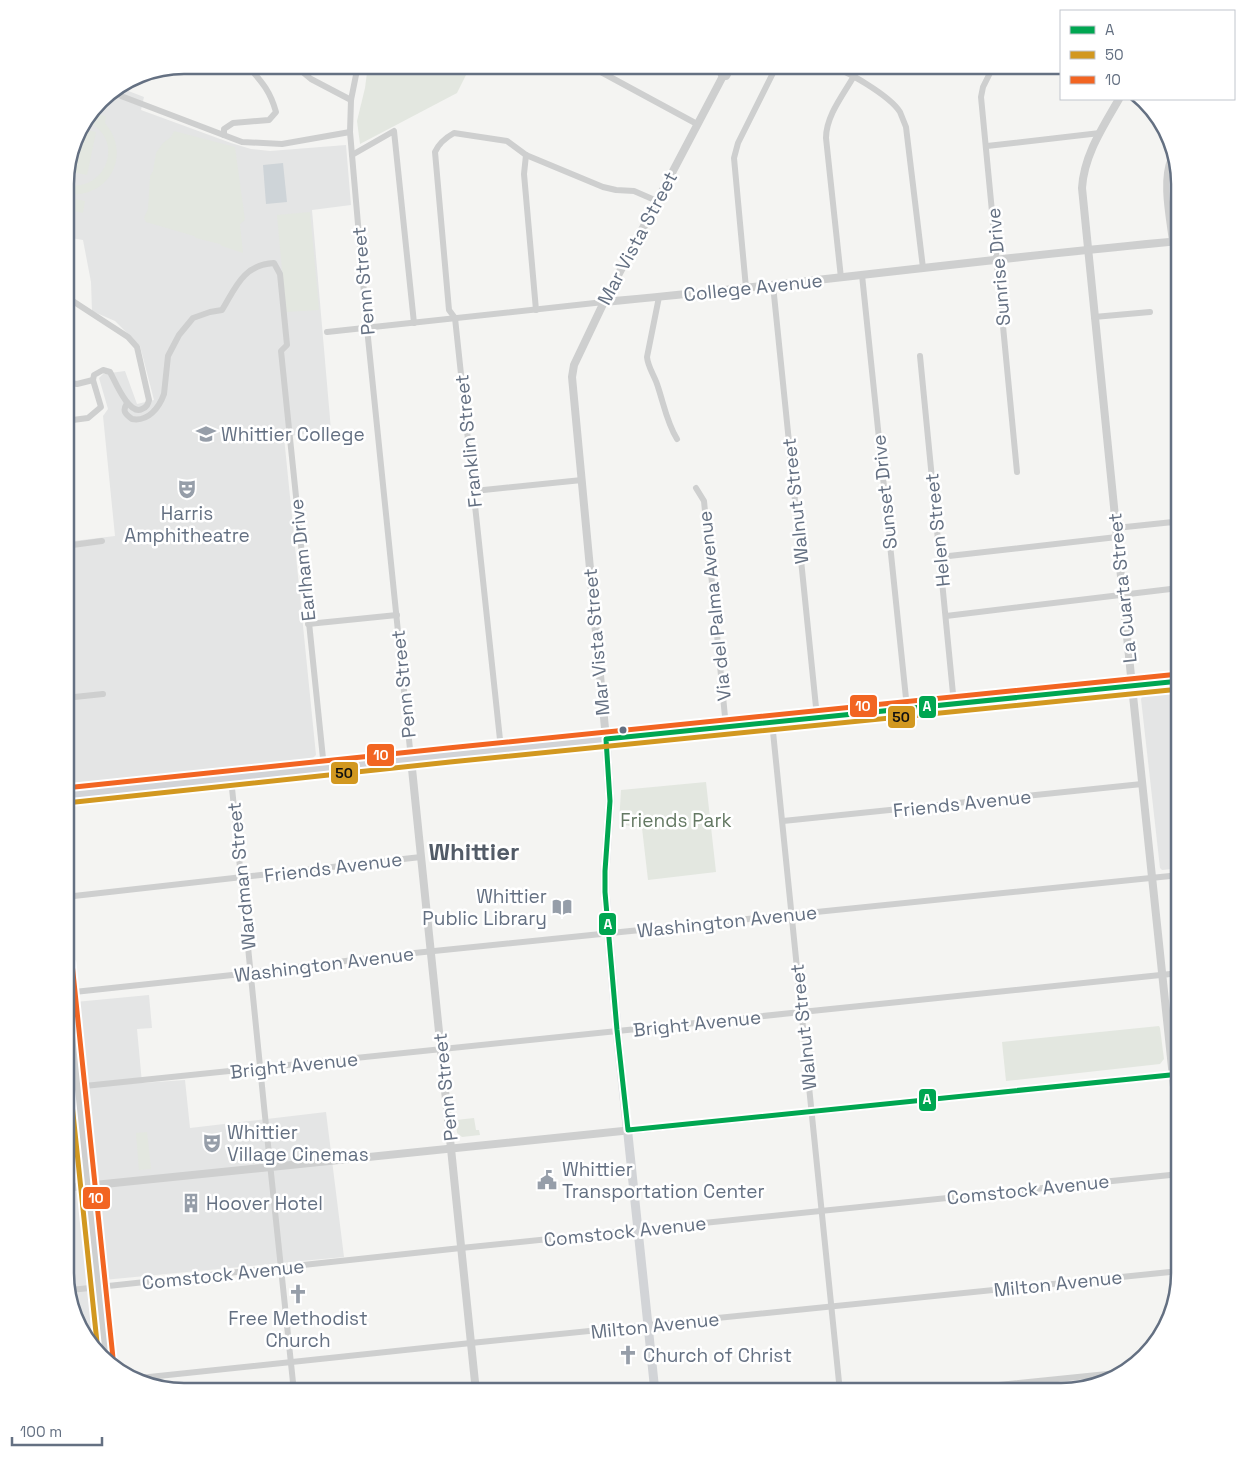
<svg xmlns="http://www.w3.org/2000/svg" width="1245" height="1457" viewBox="0 0 1245 1457" font-family="'Space Grotesk',sans-serif">
<rect width="100%" height="100%" fill="#f4f4f2"/>
<g fill="#e4e5e5">
<polygon points="118,87 144,97 141,110 231,143 251,149 270,151 346,145 351,205 312,210 331,430 284,437 316,755 312,759 65,784 65,542 115,536 103,416 108,409 99,378 103,374 125,371 137,404 154,400 140,346 115,321 92,311 91,282 83,240 65,237 65,175 77,131 105,95"/>
<polygon points="1180,691 1180,868 1162,870 1160,868 1141,699 1143,695"/>
<polygon points="149,995 152,1028 137,1029 142,1083 185,1080 190,1128 326,1112 344,1257 93,1281 97,1330 84,1331 65,1274 65,1003"/>
</g>
<g fill="#e3e7e0">
<polygon points="368,65 471,65 457,93 360,144 357,121 365,88"/>
<path d="M91,113L106,116L105,123C133,156 108,200 65,194V185C109,193 126,136 85,121Z"/>
<polygon points="79,128 96,132 87,175 67,171 77,131"/>
<polygon points="174,131 235,147 245,220 240,224 243,253 222,246 220,244 196,238 194,236 146,222 144,218 148,209 150,176 153,171 156,153 163,143 171,137"/>
<polygon points="65,197 85,201 83,213 69,210 66,223"/>
<polygon points="310,212 319,310 286,312 277,215"/>
<polygon points="706,782 716,872 648,880 642,828 619,824 621,790"/>
<polygon points="1159,1026 1160,1028 1164,1059 1160,1064 1006,1081 1002,1042"/>
<polygon points="474,1118 476,1130 479,1130 480,1135 462,1137 457,1133 456,1120"/>
<polygon points="147,1132 151,1169 139,1170 136,1133"/>
</g>
<polygon fill="#ced4d8" points="283,163 287,202 266,204 263,165"/>
<g fill="none" stroke-linecap="round" stroke-linejoin="round">
<g stroke="#cecfcf" stroke-width="6">
<polyline points="294,65 311,79 351,100"/>
<polyline points="358,65 351,100 350,132 352,155 367,328 411,759"/>
<polyline points="588,65 697,124"/>
<path d="M827,65C845,69 890,96 900,112C902,117 904,122 906,127L923,268"/>
<polyline points="994,65 983,87 981,97 1017,472"/>
<polyline points="1029,65 1032,67 1045,65"/>
<polyline points="121,96 242,142 282,144 350,132"/>
<path d="M224,135V129L233,123L269,120L276,112C270,90 261,81 247,65"/>
<polyline points="987,146 1100,133"/>
<polyline points="352,155 394,131 414,323"/>
<polyline points="526,155 524,174 536,310"/>
<path d="M1171,158C1161,180 1169,217 1172,241"/>
<polyline points="862,275 907,708"/>
<path d="M841,278L826,138C826,116 843,95 854,76"/>
<polyline points="773,285 817,717"/>
<polyline points="746,288 734,158 738,143 777,65"/>
<path d="M659,297L647,357C648,368 655,376 658,387C664,405 667,423 677,439"/>
<polyline points="1094,317 1150,312"/>
<polyline points="327,332 604,302"/>
<polyline points="920,356 954,704"/>
<polyline points="1175,376 1180,376"/>
<polyline points="65,382 77,384 93,380"/>
<path d="M127,403C122,411 125,414 132,419C148,422 159,408 164,394L168,356L179,335L193,318L210,312L222,310C236,287 243,265 274,263L280,274L287,345L281,351L324,768"/>
<path d="M65,421L88,418L101,407L93,380L94,375L103,370L110,372C115,381 129,416 142,409C147,407 148,404 149,400L137,347L128,337L65,296"/>
<polyline points="696,488 704,501 726,727"/>
<polyline points="474,491 582,480"/>
<polyline points="1116,528 1173,522 1180,596"/>
<polyline points="65,546 102,541"/>
<polyline points="940,557 1117,537"/>
<polyline points="946,616 1179,588"/>
<polyline points="308,624 397,615"/>
<polyline points="65,698 103,694"/>
<polyline points="772,722 840,1392"/>
<path d="M501,749L455,318L449,310L435,152C439,143 445,138 454,133L507,141L526,155L603,187L616,190L634,191L657,201"/>
<polyline points="231,778 265,1116 294,1392"/>
<polyline points="783,821 1142,784"/>
<polyline points="65,897 421,857"/>
<polyline points="65,993 251,973 385,956 1180,875"/>
<polyline points="65,1088 1180,973"/>
<polyline points="71,1290 461,1248 1180,1174"/>
<polyline points="130,1379 471,1343 1180,1271"/>
<polyline points="931,1392 1117,1373"/>
</g>
<g stroke="#cecfcf" stroke-width="8">
<polyline points="723,76 721,73 725,65"/>
<path d="M1119,99C1103,127 1084,155 1082,188L1132,686L1180,1144"/>
<path d="M604,302C796,285 988,258 1180,241"/>
<polyline points="606,739 572,377 574,365 604,302 723,76 726,76 732,65"/>
<polyline points="411,759 476,1392"/>
<polyline points="65,964 106,1359"/>
<polyline points="65,1188 1180,1074"/>
</g>
<g stroke="#d2d4d7" stroke-width="9">
<polyline points="606,739 610,801 605,871 605,892 617,1030 655,1392"/>
<polyline points="65,796 449,755 1180,681"/>
</g>
<defs>
<polyline id="bus-1" points="1180,681 606,739 610,801 605,871 605,892 617,1030 628,1130 1180,1074"/>
<g id="bus-2">
<polyline points="66,803 450,762 1180,689"/>
<polyline points="65,1037 98,1352"/>
</g>
<g id="bus-3">
<polyline points="65,788 448,748 1179,674"/>
<polyline points="72,963 113,1358"/>
</g>
</defs>
<use href="#bus-1" stroke="#fff" stroke-width="9"/>
<use href="#bus-2" stroke="#fff" stroke-width="9"/>
<use href="#bus-3" stroke="#fff" stroke-width="9"/>
<use href="#bus-1" stroke="#00a651" stroke-width="5"/>
<use href="#bus-2" stroke="#d29820" stroke-width="5"/>
<use href="#bus-3" stroke="#f26522" stroke-width="5"/>
</g>
<defs>
<symbol id="university-bare" viewBox="-9 -9 18 18"><path d="M0-5L7-2L0 1L-7-2ZM-4 1L0 2.5L4 1V4Q0 6-4 4Z" fill="#969ea9" stroke="#fff" stroke-width="2.5" paint-order="stroke"/></symbol>
<symbol id="theatre-bare" viewBox="-9 -9 18 18"><path d="M-5-5.5Q0-4 5-5.5V0Q5 5 0 6Q-5 5-5 0ZM-3.3-2.5H-1v1.5H-3.3ZM1-2.5H3.3v1.5H1ZM-2.8 1Q0 5.5 2.8 1Z" fill="#969ea9" stroke="#fff" stroke-width="2.5" paint-order="stroke"/></symbol>
<symbol id="library-bare" viewBox="-9 -9 18 18"><path d="M-6-4Q-3-5.5-.7-3.5V5Q-3 3-6 4ZM6-4Q3-5.5 .7-3.5V5Q3 3 6 4Z" fill="#969ea9" stroke="#fff" stroke-width="2.5" paint-order="stroke"/></symbol>
<symbol id="civic-bare" viewBox="-9 -9 18 18"><path d="M-.6-6.5H3V-4.5H.6V-3L4-1V1h2V6H-6V1h2V-1L-.6-3ZM-1.2 2.5V6h2.4V2.5Z" fill="#969ea9" stroke="#fff" stroke-width="2.5" paint-order="stroke"/></symbol>
<symbol id="building-bare" viewBox="-9 -9 18 18"><path d="M-4-6H4V6H1V3H-1V6H-4ZM-2.5-4.3h1.7v1.8h-1.7ZM.8-4.3h1.7v1.8H.8ZM-2.5-1h1.7V.8h-1.7ZM.8-1h1.7V.8H.8Z" fill="#969ea9" stroke="#fff" stroke-width="2.5" paint-order="stroke"/></symbol>
<symbol id="church-bare" viewBox="-9 -9 18 18"><path d="M-1.2-6h2.4v3.5h3.3v2.4h-3.3V6h-2.4V-.1h-3.3v-2.4h3.3Z" fill="#969ea9" stroke="#fff" stroke-width="2.5" paint-order="stroke"/></symbol>
</defs>
<g fill-rule="evenodd">
<use href="#university-bare" x="192" y="420" width="28" height="28"/>
<use href="#theatre-bare" x="173" y="475" width="28" height="28"/>
<use href="#library-bare" x="548" y="893" width="28" height="28"/>
<use href="#theatre-bare" x="198" y="1129" width="28" height="28"/>
<use href="#civic-bare" x="533" y="1166" width="28" height="28"/>
<use href="#building-bare" x="177" y="1189" width="28" height="28"/>
<use href="#church-bare" x="284" y="1280" width="28" height="28"/>
<use href="#church-bare" x="614" y="1341" width="28" height="28"/>
</g>
<circle fill="#647082" stroke="#fff" stroke-width="2" cx="623" cy="730" r="4.5"/>
<g text-anchor="middle" stroke-width="5" stroke-linejoin="round" paint-order="stroke">
<g font-size="19" fill="#647082" stroke="#fff">
<text transform="translate(637 238) rotate(-62)" y="7">Mar Vista Street</text>
<text transform="translate(998 267) rotate(-95)" y="7">Sunrise Drive</text>
<text transform="translate(363 281) rotate(-95)" y="7">Penn Street</text>
<text transform="translate(753 287) rotate(-6)" y="7">College Avenue</text>
<text transform="translate(468 441) rotate(-96)" y="7">Franklin Street</text>
<text transform="translate(884 492) rotate(-96)" y="7">Sunset Drive</text>
<text transform="translate(795 501) rotate(-96)" y="7">Walnut Street</text>
<text transform="translate(937 530) rotate(-96)" y="7">Helen Street</text>
<text transform="translate(302 560) rotate(-96)" y="7">Earlham Drive</text>
<text transform="translate(1122 588) rotate(-96)" y="7">La Cuarta Street</text>
<text transform="translate(714 606) rotate(-96)" y="7">Via del Palma Avenue</text>
<text transform="translate(596 642) rotate(-95)" y="7">Mar Vista Street</text>
<text transform="translate(403 684) rotate(-96)" y="7">Penn Street</text>
<text transform="translate(962 803) rotate(-6)" y="7">Friends Avenue</text>
<text transform="translate(333 867) rotate(-7)" y="7">Friends Avenue</text>
<text transform="translate(241 876) rotate(-96)" y="7">Wardman Street</text>
<text transform="translate(727 921) rotate(-6)" y="7">Washington Avenue</text>
<text transform="translate(324 964) rotate(-7)" y="7">Washington Avenue</text>
<text transform="translate(697 1023) rotate(-6)" y="7">Bright Avenue</text>
<text transform="translate(803 1027) rotate(-96)" y="7">Walnut Street</text>
<text transform="translate(294 1065) rotate(-6)" y="7">Bright Avenue</text>
<text transform="translate(445 1087) rotate(-96)" y="7">Penn Street</text>
<text transform="translate(1028 1189) rotate(-6)" y="7">Comstock Avenue</text>
<text transform="translate(625 1231) rotate(-6)" y="7">Comstock Avenue</text>
<text transform="translate(223 1274) rotate(-6)" y="7">Comstock Avenue</text>
<text transform="translate(1058 1283) rotate(-6)" y="7">Milton Avenue</text>
<text transform="translate(655 1325) rotate(-6)" y="7">Milton Avenue</text>
</g>
<g font-size="19" fill="#647082" stroke="#fff" text-anchor="start">
<text x="221" y="441">Whittier College</text>
<text x="187" y="520" text-anchor="middle">Harris<tspan x="187" dy="22">Amphitheatre</tspan></text>
<text x="547" y="903" text-anchor="end">Whittier<tspan x="547" dy="22">Public Library</tspan></text>
<text x="227" y="1139">Whittier<tspan x="227" dy="22">Village Cinemas</tspan></text>
<text x="562" y="1176">Whittier<tspan x="562" dy="22">Transportation Center</tspan></text>
<text x="206" y="1210">Hoover Hotel</text>
<text x="298" y="1325" text-anchor="middle">Free Methodist<tspan x="298" dy="22">Church</tspan></text>
<text x="643" y="1362">Church of Christ</text>
</g>
<g font-size="19" fill="#647963" stroke="#fff">
<text x="676" y="827">Friends Park</text>
</g>
<g font-size="24" font-weight="bold" fill="#525b67" stroke="#fff">
<text x="474" y="860">Whittier</text>
</g>
</g>
<path d="M0 0H1245V1457H0ZM184 74H1061A110 110 0 0 1 1171 184V1273A110 110 0 0 1 1061 1383H184A110 110 0 0 1 74 1273V184A110 110 0 0 1 184 74Z" fill="#fff" fill-rule="evenodd"/>
<path fill="none" stroke="#647082" stroke-width="2.5" d="M184 74H1061A110 110 0 0 1 1171 184V1273A110 110 0 0 1 1061 1383H184A110 110 0 0 1 74 1273V184A110 110 0 0 1 184 74Z"/>
<g stroke="#fff" stroke-width="2">
<rect x="849" y="694" width="29" height="24" rx="5" fill="#f26522"/>
<rect x="918" y="695" width="19" height="24" rx="5" fill="#00a651"/>
<rect x="887" y="705" width="29" height="24" rx="5" fill="#d29820"/>
<rect x="366" y="743" width="29" height="24" rx="5" fill="#f26522"/>
<rect x="330" y="761" width="29" height="24" rx="5" fill="#d29820"/>
<rect x="598" y="912" width="19" height="24" rx="5" fill="#00a651"/>
<rect x="918" y="1088" width="19" height="24" rx="5" fill="#00a651"/>
<rect x="82" y="1186" width="29" height="24" rx="5" fill="#f26522"/>
</g>
<g font-size="14" text-anchor="middle" font-weight="bold" fill="#fff">
<text x="863" y="711">10</text>
<text x="927" y="711">A</text>
<text x="381" y="760">10</text>
<text x="608" y="929">A</text>
<text x="927" y="1104">A</text>
<text x="96" y="1203">10</text>
</g>
<g font-size="14" text-anchor="middle" font-weight="bold" fill="#111">
<text x="901" y="722">50</text>
<text x="344" y="778">50</text>
</g>
<rect x="1060" y="10" width="175" height="90" fill="#ffffff" stroke="#c1c6cd"/>
<rect x="1070" y="26" width="25" height="8" fill="#00a651" stroke="#c1c6cd"/>
<text x="1105" y="35" font-size="15" fill="#647082">A</text>
<rect x="1070" y="51" width="25" height="8" fill="#d29820" stroke="#c1c6cd"/>
<text x="1105" y="60" font-size="15" fill="#647082">50</text>
<rect x="1070" y="76" width="25" height="8" fill="#f26522" stroke="#c1c6cd"/>
<text x="1105" y="85" font-size="15" fill="#647082">10</text>
<path d="M12 1437v8h90v-8" fill="none" stroke="#647082" stroke-width="2.5"/>
<text x="20" y="1437" font-size="15" fill="#647082" stroke="#ffffff" stroke-width="4" paint-order="stroke">100 m</text>
</svg>
